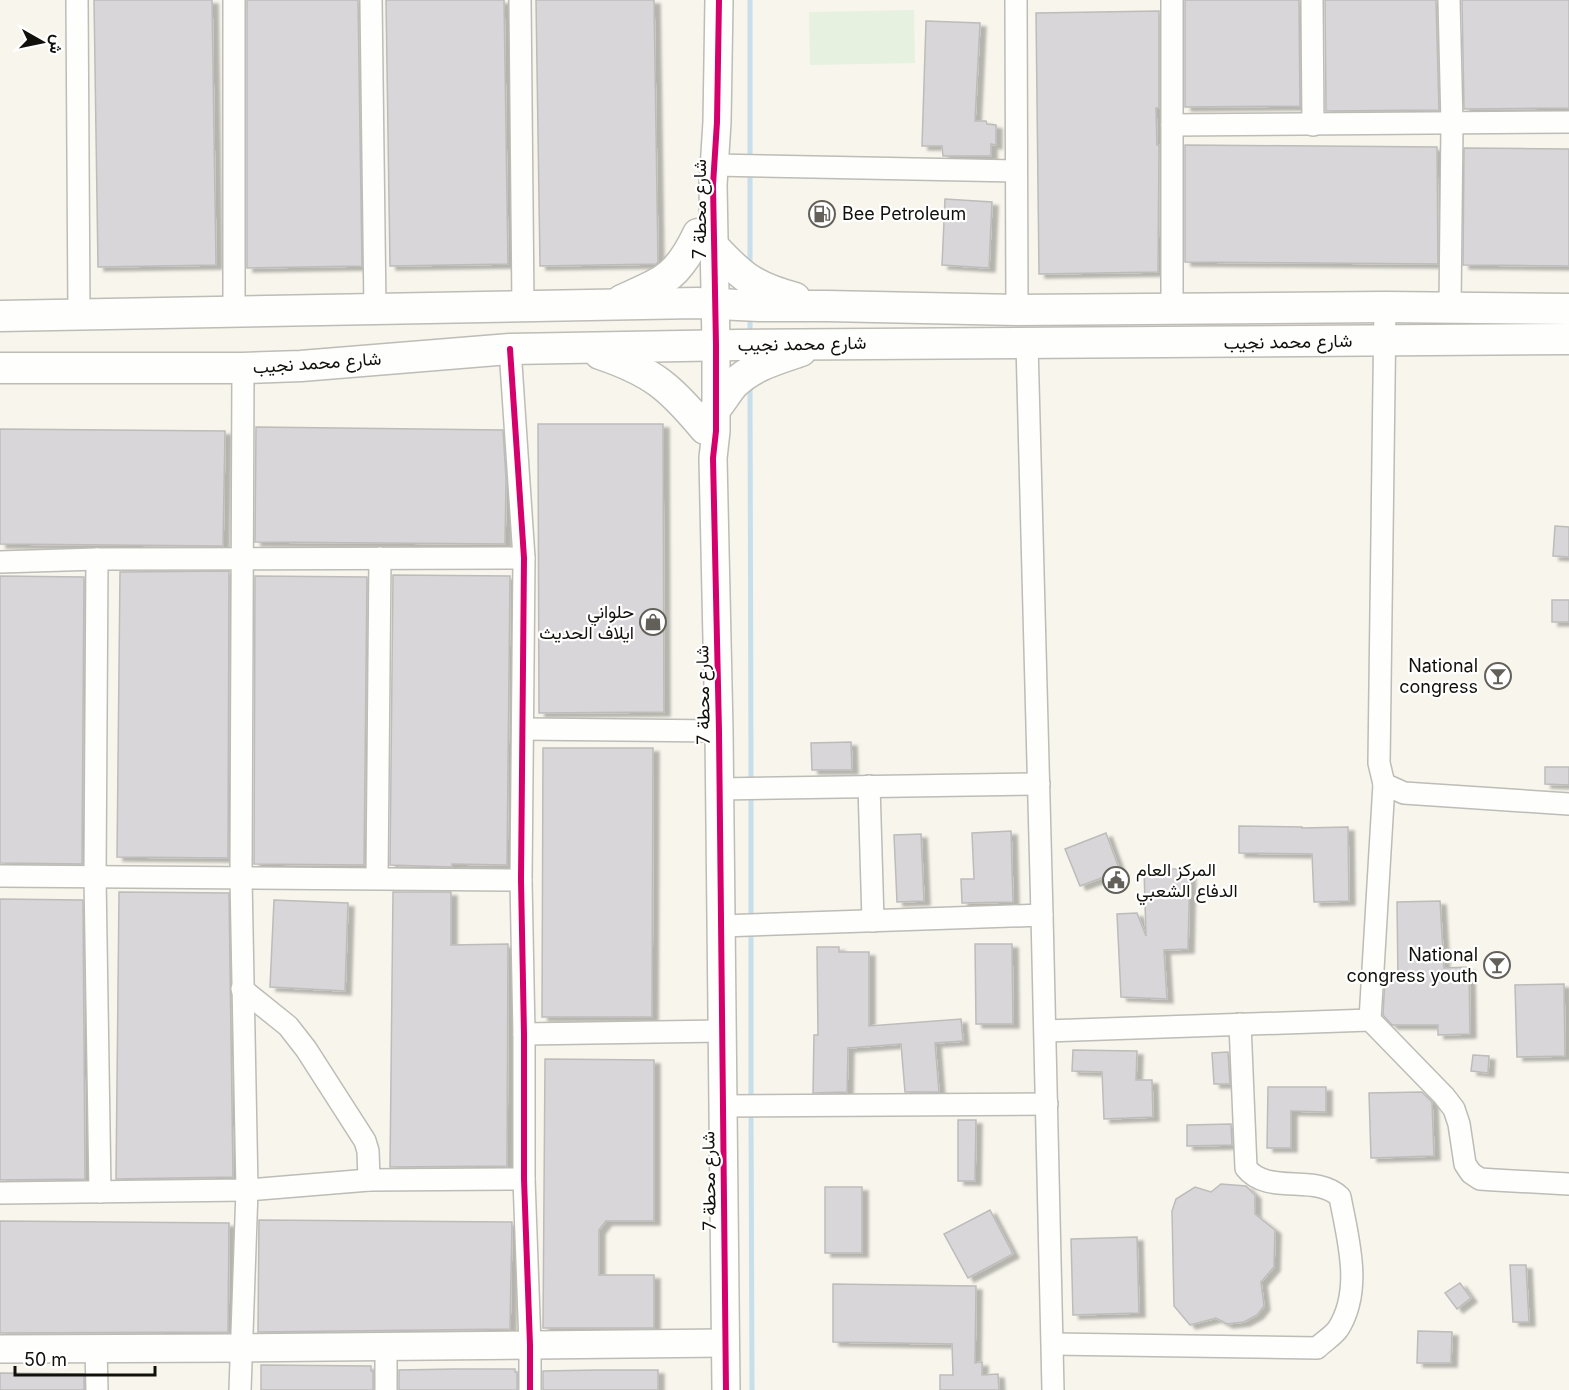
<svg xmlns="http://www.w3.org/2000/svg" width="1569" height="1390" viewBox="0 0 1569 1390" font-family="Inter,Vazirmatn,sans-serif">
<defs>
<filter id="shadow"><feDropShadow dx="6" dy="4" stdDeviation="1.5" flood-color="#0004"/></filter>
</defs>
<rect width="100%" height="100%" fill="#f7f5ec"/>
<polygon fill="#e6f2df" points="914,10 915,63 810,65 809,12"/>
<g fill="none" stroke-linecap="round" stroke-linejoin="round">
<g stroke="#c7deeb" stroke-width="5">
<polyline points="750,0 750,160"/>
<polyline points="750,170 750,268"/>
<polyline points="750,314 750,334"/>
<polyline points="750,383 751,784"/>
<polyline points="751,794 751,919"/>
<polyline points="751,929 751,1102"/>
<polyline points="751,1112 752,1390"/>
</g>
</g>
<g fill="#d8d6d8" stroke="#bdbcba" stroke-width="1.5" filter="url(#shadow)">
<polygon points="94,0 212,0 216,265 98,267"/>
<polygon points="247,0 358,0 362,266 247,268"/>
<polygon points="386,0 504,0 508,264 390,266"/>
<polygon points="536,0 654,0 658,262 656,264 540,266"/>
<polygon points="1185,0 1299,0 1300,106 1185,107"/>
<polygon points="1325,0 1436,0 1439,110 1326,111"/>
<polygon points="1462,0 1569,0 1569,108 1464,109"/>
<polygon points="1159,11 1159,108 1156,108 1157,145 1159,145 1158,272 1039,274 1036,13"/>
<polygon points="926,21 980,23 975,121 986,121 987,124 996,125 996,145 991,144 991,156 943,156 942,146 922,146"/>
<polygon points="1185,145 1437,147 1438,264 1185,262"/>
<polygon points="1464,148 1569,149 1569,266 1463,265"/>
<polygon points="945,199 992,202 989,268 942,265"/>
<polygon points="538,424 663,424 664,712 539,713"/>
<polygon points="256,427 503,430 506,479 505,544 255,542"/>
<polygon points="0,429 225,431 223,546 0,544"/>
<polygon points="1555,526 1569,527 1569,557 1553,556"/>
<polygon points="229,571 228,858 117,857 120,572"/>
<polygon points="393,575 510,576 507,865 452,864 452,867 390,865"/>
<polygon points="0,576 84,577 82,864 0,863"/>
<polygon points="255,576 367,577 364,865 254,864"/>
<rect x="1552" y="600" width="17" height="22"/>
<polygon points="851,742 852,770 812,770 811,743"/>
<polygon points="543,748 653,748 652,1017 542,1017"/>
<polygon points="1545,767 1569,767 1569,785 1545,784"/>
<polygon points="1239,826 1302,827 1302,828 1348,827 1349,901 1314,902 1312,854 1239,853"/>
<polygon points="1011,831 1013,902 962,903 961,879 974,879 972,833"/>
<polygon points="1106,833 1120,871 1080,886 1065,849"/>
<polygon points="921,834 924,901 897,902 894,835"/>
<polygon points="1144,869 1190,869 1188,949 1164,950 1167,999 1121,997 1117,914 1137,913 1146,936"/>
<polygon points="119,892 229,893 233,1177 116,1179"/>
<polygon points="393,892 451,892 451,945 508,944 507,1166 390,1167"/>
<polygon points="0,899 83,900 85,1179 0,1180"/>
<polygon points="274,900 348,903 345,991 270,987"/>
<polygon points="1440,901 1444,968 1469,967 1470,1034 1438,1035 1438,1025 1392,1025 1383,1015 1385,979 1398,979 1397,902"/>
<polygon points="975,944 1012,944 1013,1024 976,1024"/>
<polygon points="817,947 839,947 839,952 869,952 869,1026 961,1019 963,1041 935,1043 939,1092 905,1092 901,1044 848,1048 847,1092 813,1093 814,1035 818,1035"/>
<polygon points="1564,984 1565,1056 1517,1057 1515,985"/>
<polygon points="1073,1050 1137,1051 1136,1080 1152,1080 1153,1117 1104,1119 1102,1072 1072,1071"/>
<polygon points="1228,1052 1230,1084 1214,1084 1212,1053"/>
<polygon points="1473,1055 1489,1056 1488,1073 1471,1071"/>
<polygon points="545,1059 654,1060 654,1221 606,1221 599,1230 599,1275 654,1275 654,1328 543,1328"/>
<polygon points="1268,1087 1326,1087 1326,1112 1291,1111 1291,1148 1267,1148"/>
<polygon points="1422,1092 1432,1102 1434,1156 1371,1158 1369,1093"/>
<polygon points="958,1120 976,1120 975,1181 958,1181"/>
<polygon points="1231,1124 1232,1145 1187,1146 1187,1125"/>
<polygon points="1221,1184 1246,1186 1255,1195 1255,1214 1275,1230 1274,1267 1261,1282 1264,1306 1257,1315 1244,1322 1227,1324 1216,1318 1190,1325 1174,1306 1172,1211 1176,1199 1195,1187 1211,1192"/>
<rect x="825" y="1187" width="37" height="66"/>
<polygon points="990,1210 1013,1254 968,1278 944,1234"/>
<polygon points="259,1220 512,1222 510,1329 258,1332"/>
<polygon points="0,1221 229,1223 228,1332 0,1333"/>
<polygon points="1137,1237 1139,1313 1073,1315 1071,1239"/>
<polygon points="1510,1265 1526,1265 1529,1322 1513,1322"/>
<polygon points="1460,1283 1471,1298 1457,1309 1445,1293"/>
<polygon points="833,1284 976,1286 975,1363 982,1362 982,1375 998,1374 999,1390 940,1390 940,1375 953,1375 952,1344 833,1342"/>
<polygon points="1418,1331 1452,1332 1451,1363 1417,1363"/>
<polygon points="261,1365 371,1366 371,1371 373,1371 373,1390 261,1390"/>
<polygon points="454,1369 515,1369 515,1372 517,1372 517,1390 399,1390 399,1370"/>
<polygon points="596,1370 658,1370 658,1390 543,1390 543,1371"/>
<polygon points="0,1373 84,1374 84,1390 0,1390"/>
</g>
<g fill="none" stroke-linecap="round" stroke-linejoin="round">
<defs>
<g id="minor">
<polyline points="77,0 79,315"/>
<polyline points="371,0 375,310"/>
<polyline points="520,0 523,307"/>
<polyline points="1016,0 1017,310"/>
<polyline points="1312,0 1313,125"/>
<polyline points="1449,0 1452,124 1450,307"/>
<polyline points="1172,125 1569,122"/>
<polyline points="715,165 1016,171"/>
<polyline points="1385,307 1379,763 1384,784 1404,793 1569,804"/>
<polyline points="1172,310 1172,0"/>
<polyline points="234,313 234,0"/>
<polyline points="1027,344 1042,915"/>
<polyline points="510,349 524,558 521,880 524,1034 524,1179 530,1345 530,1390"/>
<polyline points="97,559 95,877 100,1192"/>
<polyline points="0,562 97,559 524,558"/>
<polyline points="523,729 719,731"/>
<polyline points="1384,784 1370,1020 1444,1096 1454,1109 1459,1124 1465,1164 1471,1173 1480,1179 1495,1180 1569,1184"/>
<polyline points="869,786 873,921"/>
<polyline points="719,789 1039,784"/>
<polyline points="0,876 521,880"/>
<polyline points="377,878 380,558"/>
<polyline points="721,926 1042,915 1053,1390"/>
<polyline points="242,989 288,1026 306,1049 365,1141 368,1151 369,1180"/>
<polyline points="1046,1031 1370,1020"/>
<polyline points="524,1034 722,1031"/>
<polyline points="723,1106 1047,1104"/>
<polyline points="0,1193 247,1190 369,1180 524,1179"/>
<path d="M1053,1344L1317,1348C1323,1342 1333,1336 1338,1329C1363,1290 1348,1239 1340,1197C1316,1173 1268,1196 1246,1168L1240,1024"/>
<polyline points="386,1347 386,1390"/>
<polyline points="96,1348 97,1390"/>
<polyline points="240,1390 247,1190 241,878 243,368"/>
</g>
<g id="tertiary">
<polyline points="719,0 717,122 713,185 716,345 716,431 713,458 719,731 726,1390"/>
<polyline points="0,1349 240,1348 725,1343"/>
</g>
<g id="secondary">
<path d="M714,247C742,277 754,287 795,298"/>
<path d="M622,300C664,281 677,278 698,234"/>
<polyline points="0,316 697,303 759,306 827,306 1017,310 1385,307 1569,309"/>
<path d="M600,354C653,372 670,387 705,429"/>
<polyline points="0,368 243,368 301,366 510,349 738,345 1569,339"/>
<path d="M716,408C722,401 727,392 733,385C751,366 778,359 801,351"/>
</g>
</defs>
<use href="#minor" stroke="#bdbcb6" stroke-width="24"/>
<use href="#tertiary" stroke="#bdbcb6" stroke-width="30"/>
<use href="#secondary" stroke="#bdbcb6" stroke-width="33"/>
<use href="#minor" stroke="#fefefc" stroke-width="21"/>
<use href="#tertiary" stroke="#fefefc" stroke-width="27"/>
<use href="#secondary" stroke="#fefefc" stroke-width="30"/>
<defs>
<g id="cycleway">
<polyline points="719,0 717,122 713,185 716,345 716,431 713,458 719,731 726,1390"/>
<polyline points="510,349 524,558 521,880 524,1034 524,1179 530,1345 530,1390"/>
</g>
</defs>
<use href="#cycleway" stroke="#fff" stroke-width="10"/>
<use href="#cycleway" stroke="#d6006c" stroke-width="6"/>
</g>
<defs>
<symbol id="fuel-ring" viewBox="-11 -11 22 22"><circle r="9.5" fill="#fff" stroke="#626059" stroke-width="1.5"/><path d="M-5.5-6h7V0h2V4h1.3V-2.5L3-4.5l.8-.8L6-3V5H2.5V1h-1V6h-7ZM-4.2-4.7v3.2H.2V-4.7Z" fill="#626059"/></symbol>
<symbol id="shop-ring" viewBox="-11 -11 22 22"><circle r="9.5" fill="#fff" stroke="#626059" stroke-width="1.5"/><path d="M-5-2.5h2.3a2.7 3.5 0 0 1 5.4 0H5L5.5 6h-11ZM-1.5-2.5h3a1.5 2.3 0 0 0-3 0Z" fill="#626059"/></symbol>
<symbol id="bar-ring" viewBox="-11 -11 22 22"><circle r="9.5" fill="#fff" stroke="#626059" stroke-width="1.5"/><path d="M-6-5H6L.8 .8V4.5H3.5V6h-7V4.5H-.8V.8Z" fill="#626059"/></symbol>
<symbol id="civic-ring" viewBox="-11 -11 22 22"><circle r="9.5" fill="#fff" stroke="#626059" stroke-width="1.5"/><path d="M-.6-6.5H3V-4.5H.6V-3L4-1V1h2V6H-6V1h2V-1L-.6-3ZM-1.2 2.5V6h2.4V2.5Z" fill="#626059"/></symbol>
</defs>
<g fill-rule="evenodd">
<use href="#fuel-ring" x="807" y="199" width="30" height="30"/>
<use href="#shop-ring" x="638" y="607" width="30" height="30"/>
<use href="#bar-ring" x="1483" y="661" width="30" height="30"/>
<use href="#civic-ring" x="1101" y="865" width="30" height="30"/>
<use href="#bar-ring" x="1482" y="950" width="30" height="30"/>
</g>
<g text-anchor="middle" stroke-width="4.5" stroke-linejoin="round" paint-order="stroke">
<g font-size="18" fill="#11100a" stroke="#fff">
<text transform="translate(700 209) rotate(-90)" y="6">شارع محطة 7</text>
<text transform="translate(1288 342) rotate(-1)" y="6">شارع محمد نجيب</text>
<text transform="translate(802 344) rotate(-1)" y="6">شارع محمد نجيب</text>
<text transform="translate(317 363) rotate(-4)" y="6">شارع محمد نجيب</text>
<text transform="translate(703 695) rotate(-91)" y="6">شارع محطة 7</text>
<text transform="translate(709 1181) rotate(-91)" y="6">شارع محطة 7</text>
</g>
<g font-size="18" fill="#11100a" stroke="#fff" text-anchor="end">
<text x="842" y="220" text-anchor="start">Bee Petroleum</text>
<text x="634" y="618">حلواني<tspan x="634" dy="21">ايلاف الحديث</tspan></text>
<text x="1478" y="672">National<tspan x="1478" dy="21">congress</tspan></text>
<text x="1136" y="876" text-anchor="start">المركز العام<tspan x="1136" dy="21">الدفاع الشعبي</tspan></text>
<text x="1478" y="961">National<tspan x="1478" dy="21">congress youth</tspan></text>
</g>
</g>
<g transform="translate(42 42) rotate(99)" stroke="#ffffff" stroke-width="4.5" paint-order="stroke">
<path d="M0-4.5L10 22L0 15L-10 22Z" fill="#11100a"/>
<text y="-9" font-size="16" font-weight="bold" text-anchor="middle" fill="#11100a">ش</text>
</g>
<path d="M15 1366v9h140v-9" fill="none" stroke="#11100a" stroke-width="3"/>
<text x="24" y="1366" font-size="18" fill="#11100a" stroke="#ffffff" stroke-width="4.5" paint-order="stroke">50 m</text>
</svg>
